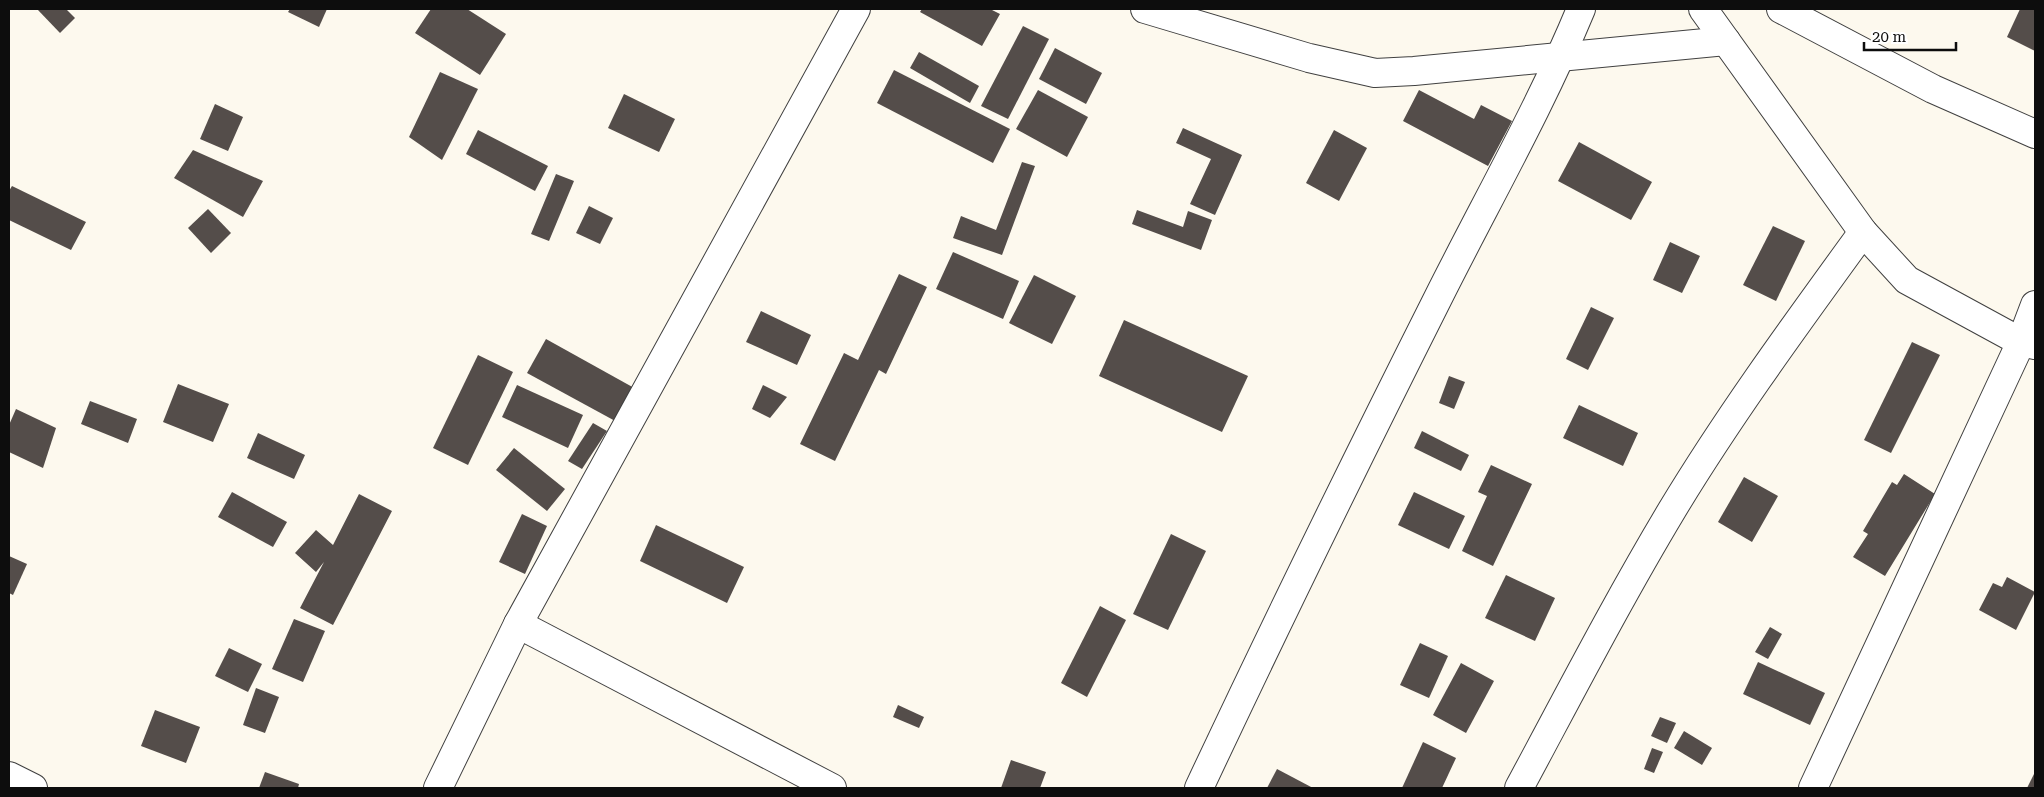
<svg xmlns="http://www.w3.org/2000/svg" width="2044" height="797" viewBox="0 0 2044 797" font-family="'Roboto Serif',serif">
<rect width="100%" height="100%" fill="#fdf9ee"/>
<g fill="#544d4a">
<polygon points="37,9 66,9 75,18 60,33"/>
<polygon points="290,9 327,9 319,27 288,12"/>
<polygon points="431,9 467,9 506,34 480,75 415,33"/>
<polygon points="922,9 990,9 1000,14 982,46 920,12"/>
<polygon points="2020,9 2035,9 2035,51 2007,37"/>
<polygon points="1023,26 1049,39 1008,119 981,106"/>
<polygon points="1055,48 1102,73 1086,104 1039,79"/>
<polygon points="919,52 979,86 970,103 910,68"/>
<polygon points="894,70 1010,129 993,163 877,103"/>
<polygon points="440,72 478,89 442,160 409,137"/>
<polygon points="1038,90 1088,117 1067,157 1016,129"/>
<polygon points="1419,90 1474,119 1481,105 1512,121 1488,166 1403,121"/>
<polygon points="624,94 675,119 659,152 608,128"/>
<polygon points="215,104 243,117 228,151 200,139"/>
<polygon points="1183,128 1242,155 1215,215 1190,204 1211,159 1176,143"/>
<polygon points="478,130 548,166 535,191 466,154"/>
<polygon points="1334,130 1367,148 1339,201 1306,183"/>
<polygon points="1579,142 1652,182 1631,220 1558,181"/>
<polygon points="193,150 263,181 243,217 174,178"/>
<polygon points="1022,162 1035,166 1002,255 953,238 961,216 996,230"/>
<polygon points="556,174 574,181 549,241 531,234"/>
<polygon points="12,186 86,222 71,250 9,220 9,191"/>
<polygon points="589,206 613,218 600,244 576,233"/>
<polygon points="208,209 231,233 211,253 188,228"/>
<polygon points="1137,210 1183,227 1188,211 1212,220 1201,250 1132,224"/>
<polygon points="1773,226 1805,241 1776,301 1743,285"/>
<polygon points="1670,242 1700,256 1682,293 1653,280"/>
<polygon points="953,252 1019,281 1003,319 936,289"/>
<polygon points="899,274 927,287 886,374 879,370 835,461 800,444 844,353 858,360"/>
<polygon points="1034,275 1076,296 1052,344 1009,323"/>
<polygon points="1591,307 1614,318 1588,370 1566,359"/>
<polygon points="761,311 811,335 797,365 746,342"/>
<polygon points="1124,320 1248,376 1222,432 1099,376"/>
<polygon points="546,339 636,389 617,422 527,373"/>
<polygon points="1912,342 1940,355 1891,453 1864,440"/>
<polygon points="478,355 513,372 468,465 433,448"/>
<polygon points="1449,376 1465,382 1454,409 1439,403"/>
<polygon points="178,384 229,404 213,442 163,422"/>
<polygon points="517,385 583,415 568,448 502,417"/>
<polygon points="763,385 787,397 770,418 752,409"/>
<polygon points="90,401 137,419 128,443 81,424"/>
<polygon points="1579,405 1638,433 1623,466 1563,438"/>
<polygon points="16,409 56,428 43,468 9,452 9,425"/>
<polygon points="593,423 607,431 582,469 568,461"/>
<polygon points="1422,431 1469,455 1461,471 1414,448"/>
<polygon points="258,433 305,455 294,479 247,458"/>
<polygon points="514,448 565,489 547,511 496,470"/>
<polygon points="1491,465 1532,484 1493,566 1462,551 1487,496 1478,492"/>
<polygon points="1904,474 1935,494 1885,576 1853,557 1868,534 1863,531 1892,482 1897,485"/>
<polygon points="1744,477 1778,496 1752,542 1718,522"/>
<polygon points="232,492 287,522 273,547 218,517"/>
<polygon points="1414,492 1465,516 1449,549 1398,525"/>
<polygon points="359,494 392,511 333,625 300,608 324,562 316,572 295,553 316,530 333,545"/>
<polygon points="522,514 547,526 525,574 499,562"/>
<polygon points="656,525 744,567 727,603 640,561"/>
<polygon points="1171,534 1206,551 1168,630 1133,614"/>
<polygon points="9,556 27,564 13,595 9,593"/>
<polygon points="1506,575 1555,598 1535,641 1485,618"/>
<polygon points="2007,577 2035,592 2016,630 1979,610 1993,583 2002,587"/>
<polygon points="1100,606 1126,620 1087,697 1061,683"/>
<polygon points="294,619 325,631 303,682 272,669"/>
<polygon points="1770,627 1782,634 1768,659 1755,652"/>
<polygon points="1420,643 1448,656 1429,698 1400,685"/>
<polygon points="229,648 262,664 248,692 215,676"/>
<polygon points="1758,662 1825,693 1810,725 1743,694"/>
<polygon points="1461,663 1494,681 1466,733 1433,715"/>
<polygon points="256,688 279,697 265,733 243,725"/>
<polygon points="898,705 924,717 919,728 893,717"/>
<polygon points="155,710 200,727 186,763 141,746"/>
<polygon points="1660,717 1676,723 1667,743 1651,736"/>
<polygon points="1684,731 1712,748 1702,765 1674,748"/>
<polygon points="1423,742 1456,758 1442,788 1402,788"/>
<polygon points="1652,748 1663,752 1654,773 1644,769"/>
<polygon points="1011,760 1046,772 1040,788 1001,788"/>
<polygon points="1277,769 1313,788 1267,788"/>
<polygon points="265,772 299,784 298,788 259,788"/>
<polygon points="2035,772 2035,788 2027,788"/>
</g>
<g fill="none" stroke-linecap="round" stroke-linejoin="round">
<defs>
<g id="street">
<polyline points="1145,9 1309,58 1375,73 1414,71 1726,41"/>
<polyline points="1703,9 1863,232 1907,280 2021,342 2035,345"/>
<polyline points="1781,9 1933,89 2035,134"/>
<polyline points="518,624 832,788"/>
<polyline points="9,776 33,788"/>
<polyline points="438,788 518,624 856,9"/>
<path d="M1199,788C1276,624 1356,461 1438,298C1486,202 1540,108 1581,9"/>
<path d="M1519,788C1569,695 1618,600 1672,510C1730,414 1797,323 1863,232"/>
<polyline points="1813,788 2021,342 2035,305"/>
</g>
</defs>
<use href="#street" stroke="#404040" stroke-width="30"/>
<use href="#street" stroke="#fff" stroke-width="28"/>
</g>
<rect width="2044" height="797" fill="none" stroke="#0d0d0d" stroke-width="20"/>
<path d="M1864 42v8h92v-8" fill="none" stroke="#0d0d0d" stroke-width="2.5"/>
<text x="1872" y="42" font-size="15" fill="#0d0d0d" stroke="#ffffff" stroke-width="4" paint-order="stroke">20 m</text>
</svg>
